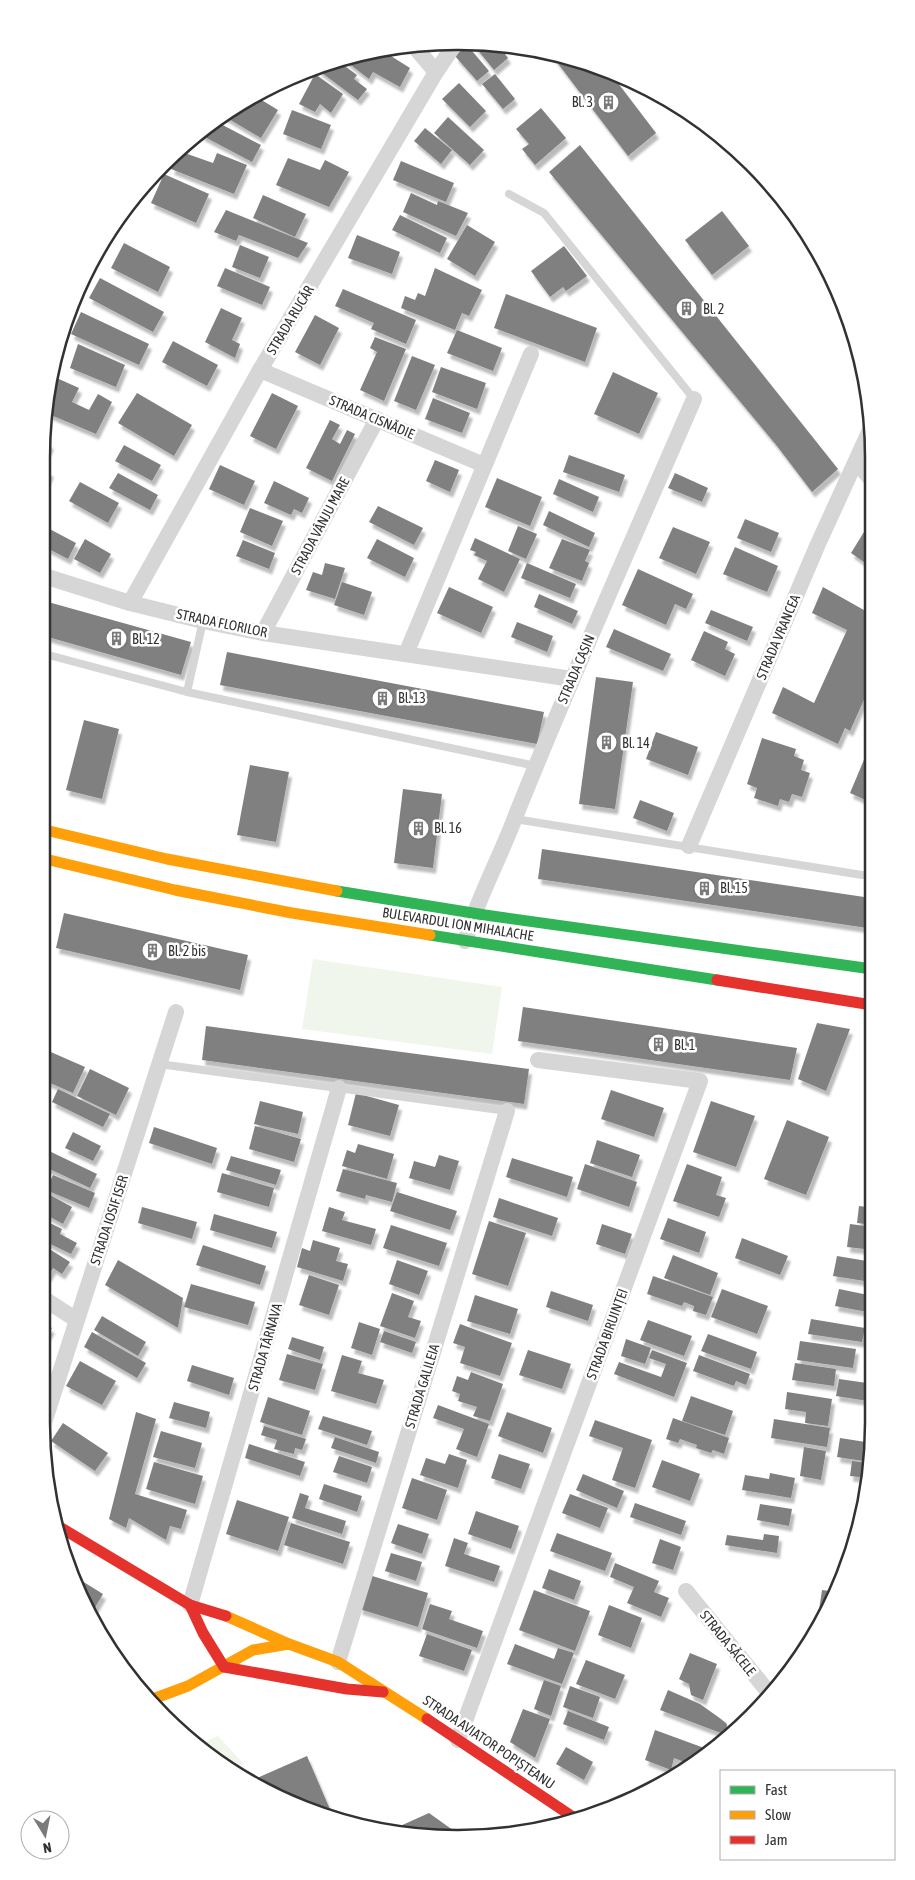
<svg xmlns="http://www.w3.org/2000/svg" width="915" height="1880" viewBox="0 0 915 1880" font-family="'Asap Condensed',sans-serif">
<defs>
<filter id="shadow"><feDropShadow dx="3" dy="5.5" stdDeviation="1" flood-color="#0004"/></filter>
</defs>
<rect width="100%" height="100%" fill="#fff"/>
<g fill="#f1f6ed">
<polygon points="313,959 502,987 492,1054 302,1029"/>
<polygon points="218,1736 244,1764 231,1770 197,1745"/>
</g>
<g fill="#808080" filter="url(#shadow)">
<polygon points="472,43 498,45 508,58 494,70"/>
<polygon points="467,45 489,71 477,81 455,56"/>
<polygon points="385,48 383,51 410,68 400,87 373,72 369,79 343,59 377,49"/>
<polygon points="550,53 608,70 656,133 628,156"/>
<polygon points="338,61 357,75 354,79 367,89 358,100 318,70 321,66"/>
<polygon points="315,74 343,94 331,113 320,104 315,112 299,104"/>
<polygon points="495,74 515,99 503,109 482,84"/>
<polygon points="459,83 486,111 470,127 442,99"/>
<polygon points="255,96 278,110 261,138 222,115"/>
<polygon points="541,108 566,138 535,165 522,149 529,144 516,129"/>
<polygon points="292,110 331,125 321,149 283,134"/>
<polygon points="448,117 484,150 470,165 434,133"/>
<polygon points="215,121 261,145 252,162 201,135 203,131"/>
<polygon points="425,128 452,150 441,164 414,141"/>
<polygon points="580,145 838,469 812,492 777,446 549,172"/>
<polygon points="179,151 213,163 217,153 247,165 234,194 171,169"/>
<polygon points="288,158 320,170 325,160 349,172 329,207 276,185"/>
<polygon points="401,161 454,183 446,202 393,180"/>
<polygon points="164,174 209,194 196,223 151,203"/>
<polygon points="411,193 437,205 438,201 468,213 456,236 403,212"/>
<polygon points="263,195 306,214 295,237 253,218"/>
<polygon points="226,210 308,243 298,258 239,235 236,241 214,232"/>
<polygon points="722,211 749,246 712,275 685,240"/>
<polygon points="400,215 447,238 440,253 392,230"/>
<polygon points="467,225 495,242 475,276 447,259"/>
<polygon points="357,235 400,252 392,274 348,258"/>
<polygon points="124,243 170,267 158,292 111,268"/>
<polygon points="240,245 269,257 260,278 232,267"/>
<polygon points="564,246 587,276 566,291 563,287 550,297 531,271"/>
<polygon points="225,268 270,287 262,305 217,286"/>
<polygon points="435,268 482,290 469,316 462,313 455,330 401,308 405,296 415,300 418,293 425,296"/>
<polygon points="100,278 164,312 153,332 89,298"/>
<polygon points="343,289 416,320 406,344 371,329 374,323 335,306"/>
<polygon points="506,294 597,328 585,362 494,328"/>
<polygon points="221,308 242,318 232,340 240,344 235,358 205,342"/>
<polygon points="81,312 149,344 139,365 71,334"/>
<polygon points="315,315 339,328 320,365 295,352"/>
<polygon points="457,330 502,348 493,371 447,353"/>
<polygon points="375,337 406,349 384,401 360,390 377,352 370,348"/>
<polygon points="173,341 218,365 207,386 162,362"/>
<polygon points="78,344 125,365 116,387 70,368"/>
<polygon points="412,356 435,365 416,410 394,401"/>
<polygon points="441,367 486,383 477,409 432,392"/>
<polygon points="613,372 658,393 639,434 594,414"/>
<polygon points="50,375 79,388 72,402 89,410 98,394 112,402 96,434 46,413"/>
<polygon points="137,393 192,425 174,456 118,423"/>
<polygon points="272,393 298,406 276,449 250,436"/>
<polygon points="433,398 470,413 462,433 425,419"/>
<polygon points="330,420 340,425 332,439 340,444 347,430 355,434 332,481 306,468"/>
<polygon points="43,440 51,444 41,465 41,457"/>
<polygon points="124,445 161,465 152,481 115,461"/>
<polygon points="569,455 625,475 619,492 563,472"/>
<polygon points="435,460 459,470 450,492 426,481"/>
<polygon points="220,465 255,481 244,505 209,489"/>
<polygon points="41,467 51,472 41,494"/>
<polygon points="118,473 158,495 150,510 109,488"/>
<polygon points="675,473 708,488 702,502 668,488"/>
<polygon points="497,478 542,497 530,526 485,507"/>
<polygon points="559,479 599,497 593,512 553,494"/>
<polygon points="274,481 309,498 302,513 294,509 291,515 264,503"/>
<polygon points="80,482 119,503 108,523 69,501"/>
<polygon points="378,506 423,528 414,545 369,522"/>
<polygon points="250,508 283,521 272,546 240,532"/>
<polygon points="549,511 595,533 589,547 543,525"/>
<polygon points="745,519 779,533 771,552 737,538"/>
<polygon points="44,526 76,543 68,559 41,545 41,531"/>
<polygon points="518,526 537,534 526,559 508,551"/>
<polygon points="673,527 710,542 696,574 659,558"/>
<polygon points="867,527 871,530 871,567 851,553"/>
<polygon points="475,538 520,559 504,592 478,579 487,561 474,555 476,552 470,550"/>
<polygon points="85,539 111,554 100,573 74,559"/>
<polygon points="377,539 414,558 405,577 367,558"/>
<polygon points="562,539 590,550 585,561 589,563 582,581 549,568"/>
<polygon points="243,540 275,553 269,569 236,556"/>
<polygon points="735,547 778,566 767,592 723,574"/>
<polygon points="325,563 345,568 335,599 306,590 313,572 322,575"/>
<polygon points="527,563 576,584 570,598 521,578"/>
<polygon points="638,569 693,594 686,609 675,604 666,625 622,605"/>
<polygon points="342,582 372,592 364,615 334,605"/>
<polygon points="449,587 493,607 481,633 437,613"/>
<polygon points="823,587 871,614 871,684 850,731 845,728 838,744 772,713 783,687 814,703 847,630 812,613"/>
<polygon points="539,594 578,611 572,624 534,607"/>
<polygon points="41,600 191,642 181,675 41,635"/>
<polygon points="711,610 753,627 747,641 705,623"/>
<polygon points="517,622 553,636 547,652 511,637"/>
<polygon points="614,629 671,654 663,671 606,647"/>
<polygon points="704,631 728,642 725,649 735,654 725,676 691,660"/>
<polygon points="227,652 544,712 537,744 220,685"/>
<polygon points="596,677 633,682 615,809 579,804"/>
<polygon points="84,720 119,729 102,799 66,790"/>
<polygon points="656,732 698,747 688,775 646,759"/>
<polygon points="762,738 796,749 794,756 804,760 801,770 810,773 802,797 792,794 789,802 780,799 778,806 754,798 757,788 747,784"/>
<polygon points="871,743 872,803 850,793"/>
<polygon points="250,765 289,772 276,842 237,835"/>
<polygon points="403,789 442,794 433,868 394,863"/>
<polygon points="640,800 674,813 667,831 633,818"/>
<polygon points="542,849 871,898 867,928 538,879"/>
<polygon points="64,913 248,955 240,990 56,948"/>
<polygon points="523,1007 797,1048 790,1080 518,1041"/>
<polygon points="817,1023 850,1029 826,1091 798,1079"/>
<polygon points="206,1026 529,1069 524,1104 202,1060"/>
<polygon points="44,1049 85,1067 73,1093 41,1079 41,1055"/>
<polygon points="90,1069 129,1088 116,1115 77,1096"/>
<polygon points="58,1089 110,1114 103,1127 52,1102"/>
<polygon points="611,1090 664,1108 654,1137 601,1119"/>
<polygon points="356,1093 399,1105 390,1136 348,1125"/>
<polygon points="260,1101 303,1112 298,1134 254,1124"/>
<polygon points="711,1101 755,1116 736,1167 693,1152"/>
<polygon points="787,1120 829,1137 806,1195 764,1179"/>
<polygon points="255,1126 301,1139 294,1162 249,1149"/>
<polygon points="154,1127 217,1148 212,1164 149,1143"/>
<polygon points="73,1132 101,1146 93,1161 65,1148"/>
<polygon points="597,1140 640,1155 632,1177 590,1163"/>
<polygon points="358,1144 394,1154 387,1179 342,1166 347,1150 355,1153"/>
<polygon points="47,1150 97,1174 90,1188 41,1165"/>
<polygon points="439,1155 459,1161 450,1190 409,1178 414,1161 435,1167"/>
<polygon points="231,1156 281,1170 276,1185 226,1170"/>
<polygon points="512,1158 573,1177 567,1197 506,1177"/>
<polygon points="585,1164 637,1182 629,1207 577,1189"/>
<polygon points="687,1164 722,1177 716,1195 726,1198 719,1217 673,1201"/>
<polygon points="343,1169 397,1183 392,1202 366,1195 365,1199 336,1191"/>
<polygon points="222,1173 274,1188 269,1207 217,1192"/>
<polygon points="53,1175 95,1193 89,1208 46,1190"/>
<polygon points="41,1190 72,1207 63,1224 41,1212"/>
<polygon points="397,1192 457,1211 450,1230 390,1211"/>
<polygon points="499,1198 558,1218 552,1236 493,1217"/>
<polygon points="859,1206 873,1208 873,1225 857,1223"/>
<polygon points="142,1207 197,1222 192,1239 138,1223"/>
<polygon points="329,1207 345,1212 342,1220 376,1229 371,1245 322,1231"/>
<polygon points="214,1214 277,1232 272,1248 210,1230"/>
<polygon points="668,1218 706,1232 699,1253 660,1239"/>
<polygon points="489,1221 526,1233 508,1286 472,1274"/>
<polygon points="50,1223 62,1229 60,1234 77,1243 71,1254 42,1240"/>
<polygon points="602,1224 632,1234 625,1254 596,1244"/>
<polygon points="850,1224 873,1227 873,1250 847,1247"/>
<polygon points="391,1225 447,1243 439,1266 383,1248"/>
<polygon points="742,1238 788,1256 780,1275 735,1258"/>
<polygon points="313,1240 340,1248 336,1261 348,1264 343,1281 297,1267 302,1248 310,1251"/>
<polygon points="41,1244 47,1248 41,1259"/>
<polygon points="203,1245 266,1266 260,1285 196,1265"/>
<polygon points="51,1250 70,1262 62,1274 53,1268 48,1277 41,1273 41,1266"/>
<polygon points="673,1255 718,1273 710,1295 664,1278"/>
<polygon points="837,1256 873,1262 871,1282 833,1276"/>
<polygon points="118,1260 183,1298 178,1328 105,1285"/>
<polygon points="397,1260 428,1271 419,1295 389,1284"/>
<polygon points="309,1275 339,1285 329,1315 299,1305"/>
<polygon points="653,1276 713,1297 706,1315 693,1311 694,1306 684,1302 682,1306 647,1294"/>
<polygon points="191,1284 255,1302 248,1325 184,1307"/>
<polygon points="722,1289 768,1306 757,1334 711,1317"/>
<polygon points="839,1289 873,1296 873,1313 835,1306"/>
<polygon points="551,1291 593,1305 588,1321 546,1307"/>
<polygon points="392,1293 414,1301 408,1317 421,1321 415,1338 380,1326"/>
<polygon points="475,1295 518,1309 510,1334 467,1321"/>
<polygon points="102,1316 146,1342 138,1356 94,1330"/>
<polygon points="811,1319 865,1328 862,1342 808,1334"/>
<polygon points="648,1320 692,1336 684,1356 640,1340"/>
<polygon points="359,1322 380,1329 372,1355 351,1348"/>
<polygon points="41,1323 52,1328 43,1343 41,1342"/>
<polygon points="460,1324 512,1343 500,1376 460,1363 465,1347 453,1343"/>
<polygon points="384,1331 416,1342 412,1353 380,1342"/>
<polygon points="92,1332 146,1363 137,1378 84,1347"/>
<polygon points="708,1334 757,1352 751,1369 701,1351"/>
<polygon points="292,1337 324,1347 320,1360 288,1349"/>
<polygon points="626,1339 651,1348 645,1364 621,1356"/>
<polygon points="800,1341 856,1349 853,1368 797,1360"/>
<polygon points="528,1350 571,1364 562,1389 519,1375"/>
<polygon points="652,1350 687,1363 674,1397 614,1374 619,1362 661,1377 666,1364 649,1358"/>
<polygon points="287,1354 323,1364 315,1390 279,1380"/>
<polygon points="342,1355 362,1361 358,1373 384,1380 376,1404 331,1391"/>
<polygon points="699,1355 750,1374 746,1385 736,1381 734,1386 693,1371"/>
<polygon points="80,1361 116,1381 102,1405 66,1386"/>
<polygon points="795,1363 836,1369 834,1386 792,1380"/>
<polygon points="192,1365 234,1378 229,1395 187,1381"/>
<polygon points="471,1372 503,1384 490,1421 473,1416 477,1407 458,1401 460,1394 452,1391 457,1376 468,1380"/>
<polygon points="839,1379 874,1384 874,1402 836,1396"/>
<polygon points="787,1392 832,1399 828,1426 805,1423 806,1412 785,1409"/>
<polygon points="691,1396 733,1411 725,1435 682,1421"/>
<polygon points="268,1397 310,1411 302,1435 260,1422"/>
<polygon points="174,1402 210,1412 206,1428 169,1418"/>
<polygon points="438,1405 489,1424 477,1457 456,1449 464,1429 433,1418"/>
<polygon points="136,1412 156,1419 135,1494 187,1510 181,1529 170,1526 166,1540 129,1518 126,1528 109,1519"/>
<polygon points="507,1412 552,1428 543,1453 498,1436"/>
<polygon points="323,1416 372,1431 367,1445 318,1429"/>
<polygon points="673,1418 729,1438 724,1454 713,1450 711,1453 696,1448 697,1445 680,1439 678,1443 666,1439"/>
<polygon points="774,1419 830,1428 827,1447 771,1438"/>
<polygon points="595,1420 652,1440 635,1488 612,1480 623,1448 589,1436"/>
<polygon points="63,1423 108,1453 95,1471 51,1441"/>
<polygon points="264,1426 306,1439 302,1450 295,1448 294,1454 274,1449 277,1440 261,1435"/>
<polygon points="161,1431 202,1443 195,1468 153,1457"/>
<polygon points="335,1437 379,1452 376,1463 331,1448"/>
<polygon points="840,1438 872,1443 870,1462 837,1457"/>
<polygon points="249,1444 305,1462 300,1476 245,1458"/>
<polygon points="804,1447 826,1451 821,1480 800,1476"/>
<polygon points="449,1454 467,1460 458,1488 420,1475 426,1458 445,1464"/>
<polygon points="499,1454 530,1464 521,1489 491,1478"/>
<polygon points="339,1456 372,1467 367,1483 333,1472"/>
<polygon points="662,1460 700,1474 690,1501 652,1487"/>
<polygon points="852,1461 870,1463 868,1478 850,1476"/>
<polygon points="154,1462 203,1476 195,1504 146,1489"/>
<polygon points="770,1473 795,1478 791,1498 742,1490 745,1475 769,1479"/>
<polygon points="583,1474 624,1491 617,1508 576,1490"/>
<polygon points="412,1478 447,1490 437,1520 402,1508"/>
<polygon points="324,1484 362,1496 357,1512 319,1499"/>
<polygon points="300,1493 309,1496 305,1508 346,1521 342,1534 292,1518"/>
<polygon points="570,1494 608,1508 600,1528 562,1513"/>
<polygon points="861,1494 867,1494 866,1504 857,1534"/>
<polygon points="237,1500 289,1517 278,1551 226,1534"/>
<polygon points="635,1503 686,1521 681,1535 630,1517"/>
<polygon points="760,1504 792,1509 789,1526 757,1520"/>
<polygon points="476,1511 519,1526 511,1549 468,1534"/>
<polygon points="291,1523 350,1542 343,1564 284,1545"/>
<polygon points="398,1524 429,1534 422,1554 391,1543"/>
<polygon points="557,1533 612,1553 605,1571 550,1551"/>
<polygon points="764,1534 779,1536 777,1553 725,1545 727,1535 763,1540"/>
<polygon points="454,1538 468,1543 464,1554 500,1566 494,1582 445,1566"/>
<polygon points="660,1539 681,1547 673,1570 652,1563"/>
<polygon points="391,1553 422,1562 416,1581 385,1571"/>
<polygon points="615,1563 659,1581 654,1592 669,1598 661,1617 627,1603 634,1587 610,1577"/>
<polygon points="549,1569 581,1581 574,1600 542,1588"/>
<polygon points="369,1575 428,1593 418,1627 359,1609"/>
<polygon points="74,1576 103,1594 93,1611"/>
<polygon points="534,1590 590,1611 575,1651 519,1630"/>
<polygon points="822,1590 837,1592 826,1611 819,1610"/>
<polygon points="430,1604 452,1611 449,1619 483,1631 477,1648 422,1629"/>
<polygon points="609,1605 642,1618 631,1648 598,1635"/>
<polygon points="427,1634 472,1650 464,1671 419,1656"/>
<polygon points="515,1644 554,1659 558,1648 574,1653 562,1684 507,1664"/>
<polygon points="690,1653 717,1664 703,1700 691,1695 689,1684 679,1679"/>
<polygon points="586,1660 625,1675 615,1699 576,1684"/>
<polygon points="544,1680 561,1686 551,1716 534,1709"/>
<polygon points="570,1686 600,1697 593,1718 563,1707"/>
<polygon points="668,1690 700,1704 721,1719 727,1724 726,1735 660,1710"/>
<polygon points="523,1709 550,1719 535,1758 510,1742"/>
<polygon points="568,1711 609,1727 604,1740 563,1724"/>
<polygon points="655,1730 707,1749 687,1763 674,1758 671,1770 645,1760"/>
<polygon points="566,1747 593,1762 584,1780 556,1764"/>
<polygon points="307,1756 332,1814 248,1782"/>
<polygon points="429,1813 457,1833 389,1831"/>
</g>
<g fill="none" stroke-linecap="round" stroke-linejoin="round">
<g stroke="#d6d6d6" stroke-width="8">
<polyline points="509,194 544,213 694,399"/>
<polyline points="41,653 187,692 536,766"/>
<polyline points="187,692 203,621"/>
<polyline points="515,819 862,875"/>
<polyline points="159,1064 507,1111"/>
</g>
<g stroke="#d6d6d6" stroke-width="16">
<polyline points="414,46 436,72"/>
<polyline points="260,370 484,465"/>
<polyline points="856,462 870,478"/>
<polyline points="41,575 130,603 203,621 263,633 572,679"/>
<polyline points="130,603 260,370 436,72 457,41"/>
<polyline points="263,633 377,419"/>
<polyline points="406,654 531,354"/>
<polyline points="689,846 818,544 870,430"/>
<path d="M465,941C478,897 500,858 516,815C572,675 634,537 694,399"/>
<polyline points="41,1297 77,1320"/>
<polyline points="42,1429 176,1012"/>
<polyline points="686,1591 770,1694"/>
<polyline points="190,1605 339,1088"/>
<polyline points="338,1662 507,1111"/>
<polyline points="458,1740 700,1081 538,1060"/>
</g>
<g stroke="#30b455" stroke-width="11">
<polyline points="337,891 485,915 872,969"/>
<polyline points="430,935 717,980"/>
</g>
<g stroke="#ff9f0a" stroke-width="11">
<polyline points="41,829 167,859 337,891"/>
<polyline points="41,858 175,890 292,913 430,935"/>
<polyline points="226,1616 289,1644 338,1662 427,1719"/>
<polyline points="150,1700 188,1686 253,1650 289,1644"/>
</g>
<g stroke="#e5322d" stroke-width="11">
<polyline points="717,980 872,1005"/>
<polyline points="58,1526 190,1605 226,1616"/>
<polyline points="190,1605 203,1633 224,1667 347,1689 383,1692"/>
<polyline points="427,1719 573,1817"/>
</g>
</g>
<defs>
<symbol id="building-ring" viewBox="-11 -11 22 22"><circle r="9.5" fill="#fff" stroke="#7a7a7a" stroke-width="1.5"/><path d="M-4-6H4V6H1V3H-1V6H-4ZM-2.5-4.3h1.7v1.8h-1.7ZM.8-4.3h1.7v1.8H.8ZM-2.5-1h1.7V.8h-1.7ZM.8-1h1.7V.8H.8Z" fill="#7a7a7a"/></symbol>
</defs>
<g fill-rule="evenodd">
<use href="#building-ring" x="596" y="90" width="25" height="25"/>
<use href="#building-ring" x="674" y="296" width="25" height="25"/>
<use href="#building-ring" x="104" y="626" width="25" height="25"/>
<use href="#building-ring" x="370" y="686" width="25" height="25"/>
<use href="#building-ring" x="594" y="730" width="25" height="25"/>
<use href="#building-ring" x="406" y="816" width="25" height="25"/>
<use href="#building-ring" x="692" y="876" width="25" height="25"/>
<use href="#building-ring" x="140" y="938" width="25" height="25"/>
<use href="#building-ring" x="646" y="1032" width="25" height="25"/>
</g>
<g text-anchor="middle" stroke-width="5" stroke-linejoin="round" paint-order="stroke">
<g font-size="14" fill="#323232" stroke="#fff" text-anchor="start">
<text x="593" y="107" text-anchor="end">Bl. 3</text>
<text x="703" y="314">Bl. 2</text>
<text x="132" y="644">Bl. 12</text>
<text x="398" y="703">Bl. 13</text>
<text x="622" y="748">Bl. 14</text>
<text x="434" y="833">Bl. 16</text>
<text x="720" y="893">Bl. 15</text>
<text x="168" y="956">Bl. 2 bis</text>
<text x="674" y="1050">Bl. 1</text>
</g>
<g font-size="14" fill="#323232" stroke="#fff">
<text transform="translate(290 320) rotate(-59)" y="5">STRADA RUCĂR</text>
<text transform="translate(372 417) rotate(23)" y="5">STRADA CISNĂDIE</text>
<text transform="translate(320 526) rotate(-62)" y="5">STRADA VÂNJU MARE</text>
<text transform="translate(222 623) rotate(12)" y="5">STRADA FLORILOR</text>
<text transform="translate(778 637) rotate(-67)" y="5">STRADA VRANCEA</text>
<text transform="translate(576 669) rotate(-67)" y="5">STRADA CAȘIN</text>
<text transform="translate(458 924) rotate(9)" y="5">BULEVARDUL ION MIHALACHE</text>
<text transform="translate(109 1220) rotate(-72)" y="5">STRADA IOSIF ISER</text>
<text transform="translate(607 1334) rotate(-70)" y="5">STRADA BIRUINȚEI</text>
<text transform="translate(265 1347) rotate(-74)" y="5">STRADA TÂRNAVA</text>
<text transform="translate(422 1386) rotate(-73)" y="5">STRADA GALILEIA</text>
<text transform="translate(728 1643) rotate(51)" y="5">STRADA SĂCELE</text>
<text transform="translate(489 1742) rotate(34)" y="5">STRADA AVIATOR POPIȘTEANU</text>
</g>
</g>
<path d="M0 0H915V1880H0ZM457 50H458A407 407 0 0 1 865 457V1423A407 407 0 0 1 458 1830H457A407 407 0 0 1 50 1423V457A407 407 0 0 1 457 50Z" fill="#fff" fill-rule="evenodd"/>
<path fill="none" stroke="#323232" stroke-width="2.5" d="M457 50H458A407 407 0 0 1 865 457V1423A407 407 0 0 1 458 1830H457A407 407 0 0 1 50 1423V457A407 407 0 0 1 457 50Z"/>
<rect x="720" y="1770" width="175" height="90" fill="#ffffff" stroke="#adadad"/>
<rect x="730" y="1786" width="25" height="8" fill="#30b455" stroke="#adadad"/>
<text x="765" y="1795" font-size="15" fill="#323232">Fast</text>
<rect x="730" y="1811" width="25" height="8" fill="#ff9f0a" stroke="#adadad"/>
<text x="765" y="1820" font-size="15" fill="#323232">Slow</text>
<rect x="730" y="1836" width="25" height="8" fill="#e5322d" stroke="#adadad"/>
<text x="765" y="1845" font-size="15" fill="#323232">Jam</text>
<g transform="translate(45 1835) rotate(170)"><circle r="24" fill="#ffffff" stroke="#adadad"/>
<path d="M0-4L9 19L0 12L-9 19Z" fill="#7a7a7a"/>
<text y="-8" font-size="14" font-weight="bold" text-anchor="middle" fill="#323232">N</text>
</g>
</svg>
